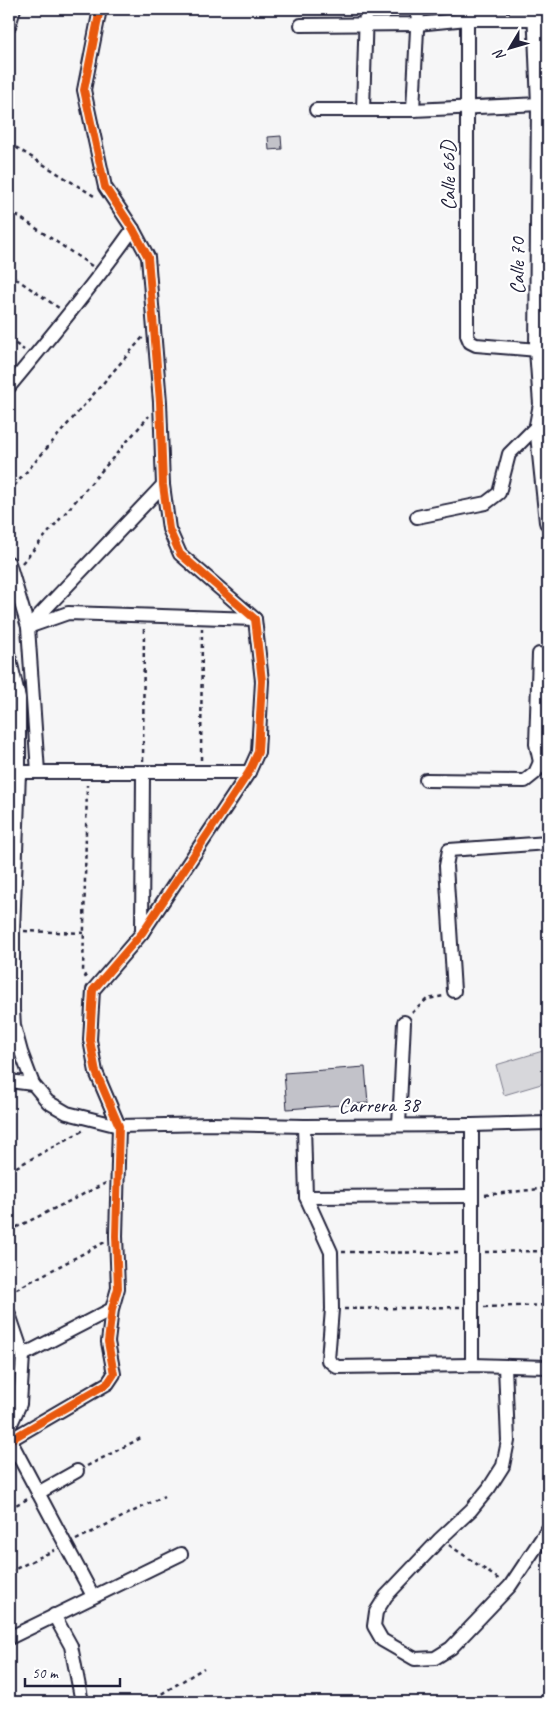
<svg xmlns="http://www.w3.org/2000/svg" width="557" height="1711" viewBox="0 0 557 1711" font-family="Caveat,sans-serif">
<rect width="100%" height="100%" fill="#f6f6f7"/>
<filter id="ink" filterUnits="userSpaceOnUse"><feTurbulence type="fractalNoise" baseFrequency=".02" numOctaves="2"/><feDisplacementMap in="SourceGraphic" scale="10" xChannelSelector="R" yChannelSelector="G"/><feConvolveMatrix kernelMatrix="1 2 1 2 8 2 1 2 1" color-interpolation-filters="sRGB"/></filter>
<g filter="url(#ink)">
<polygon fill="#d7d7db" stroke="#7c7c8b" points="546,1050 548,1057 548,1082 504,1095 496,1065"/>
<g fill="#c2c2c9" stroke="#22223b">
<polygon points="281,136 282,149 269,150 268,137"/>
<polygon points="365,1067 368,1103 287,1109 284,1073"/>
</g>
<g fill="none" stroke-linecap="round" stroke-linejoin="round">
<defs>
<g id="minor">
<polyline points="467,9 467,335 470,342 476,345 538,350"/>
<polyline points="301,25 417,24 467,19 536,19"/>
<polyline points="9,26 14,9"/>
<polyline points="316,110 413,110 540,104"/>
<polyline points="363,110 366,9"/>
<polyline points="413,110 418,9"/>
<path d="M9,387C51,336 94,284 133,229"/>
<polyline points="417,517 486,503 499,493 509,454 538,425"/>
<polyline points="9,563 28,627 38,772"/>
<polyline points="30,625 163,485"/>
<polyline points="28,627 68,613 255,619"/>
<polyline points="539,654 536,744 540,762 548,770"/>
<polyline points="9,656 19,698 19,772 13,931 13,1010 14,1026 21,1052 33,1084 48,1102 67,1113 119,1126 211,1124 304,1126 472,1125 548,1123"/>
<polyline points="19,772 249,772"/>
<polyline points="426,780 525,781 535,773 540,762"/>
<polyline points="142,933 143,772"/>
<polyline points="454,991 446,866 449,850 548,843"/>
<polyline points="9,1049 14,1028"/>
<polyline points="9,1081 33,1084"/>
<polyline points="399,1125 404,1022"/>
<polyline points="472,1125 472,1365"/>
<polyline points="304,1126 306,1197 331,1252 332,1309 328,1360 337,1367 472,1365 548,1367"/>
<polyline points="306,1197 471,1196"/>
<polyline points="9,1314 23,1355 20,1404 9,1428"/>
<polyline points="23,1355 112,1309"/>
<polyline points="505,1366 508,1441 503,1466 489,1488 471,1510 440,1539 386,1596 376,1612 374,1626 382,1640 415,1659 435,1658 451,1648 510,1586 548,1529"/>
<polyline points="9,1438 93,1596"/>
<polyline points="10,1440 108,1383 114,1374 108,1342 112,1309 118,1288 116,1236 119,1126 96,1072 90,1040 93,990 142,933 249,772 258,752 262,681 255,619 180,554 169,529 163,485 160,402 148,257 133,229 105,187 84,90 100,9"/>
<polyline points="38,1493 77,1471"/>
<polyline points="54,1615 71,1646 82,1702"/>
<polyline points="9,1638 181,1554"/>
</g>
<polyline id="major" points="536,9 540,104 538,350 542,404 538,425 548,522"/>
</defs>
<use href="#minor" stroke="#22223b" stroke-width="16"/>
<use href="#major" stroke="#22223b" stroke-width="20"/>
<g stroke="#22223b" stroke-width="2.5" stroke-dasharray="4 4" stroke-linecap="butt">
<polyline points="9,143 94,196 96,194"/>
<polyline points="9,210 92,266"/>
<polyline points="9,274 59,308"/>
<polyline points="9,339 24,350"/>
<polyline points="9,492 143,337"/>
<polyline points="22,563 149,416"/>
<polyline points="201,760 202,628"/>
<polyline points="143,761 144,626"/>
<polyline points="24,931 84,933"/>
<polyline points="86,978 83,972 87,785"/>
<polyline points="412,1013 427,999 444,996"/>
<polyline points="9,1171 84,1130"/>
<polyline points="485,1195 548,1188"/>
<polyline points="9,1231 106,1183"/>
<polyline points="342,1252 459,1253"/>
<polyline points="485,1252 548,1251"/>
<polyline points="9,1293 105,1242"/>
<polyline points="484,1307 548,1305"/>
<polyline points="344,1309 461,1307"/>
<polyline points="87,1466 141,1438"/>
<polyline points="9,1508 28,1499"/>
<polyline points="76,1540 164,1496"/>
<polyline points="449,1545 500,1580"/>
<polyline points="9,1572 55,1550"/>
<polyline points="148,1702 204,1668"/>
</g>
<use href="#minor" stroke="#fff" stroke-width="12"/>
<use href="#major" stroke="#fff" stroke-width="16"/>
<defs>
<polyline id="cycleway" points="10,1440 108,1383 114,1374 108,1342 112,1309 118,1288 116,1236 119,1126 96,1072 90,1040 93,990 142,933 249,772 258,752 262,681 255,619 180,554 169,529 163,485 160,402 148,257 133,229 105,187 84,90 100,9"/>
</defs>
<use href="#cycleway" stroke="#fff" stroke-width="11"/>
<use href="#cycleway" stroke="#e8590c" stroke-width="8"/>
</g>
</g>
<g text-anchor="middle" stroke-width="4.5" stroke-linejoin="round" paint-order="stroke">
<g font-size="21" fill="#22223b" stroke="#fff">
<text transform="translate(448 176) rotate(-90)" y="7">Calle 66D</text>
<text transform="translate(517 266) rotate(-90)" y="7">Calle 70</text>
<text transform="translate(379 1105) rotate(-1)" y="7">Carrera 38</text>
</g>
</g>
<rect width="557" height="1711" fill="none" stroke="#fff" stroke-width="30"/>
<rect x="15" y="15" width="527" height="1681" fill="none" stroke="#22223b" stroke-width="2" filter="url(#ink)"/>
<g transform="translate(510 48) rotate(232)" stroke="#ffffff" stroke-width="4" paint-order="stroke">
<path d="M0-4L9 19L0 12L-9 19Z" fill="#22223b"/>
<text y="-8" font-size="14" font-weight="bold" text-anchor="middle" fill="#22223b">N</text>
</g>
<path d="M25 1678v8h95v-8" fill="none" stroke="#22223b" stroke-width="2.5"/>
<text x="32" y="1678" font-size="15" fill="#22223b" stroke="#ffffff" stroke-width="4" paint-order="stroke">50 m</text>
</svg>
